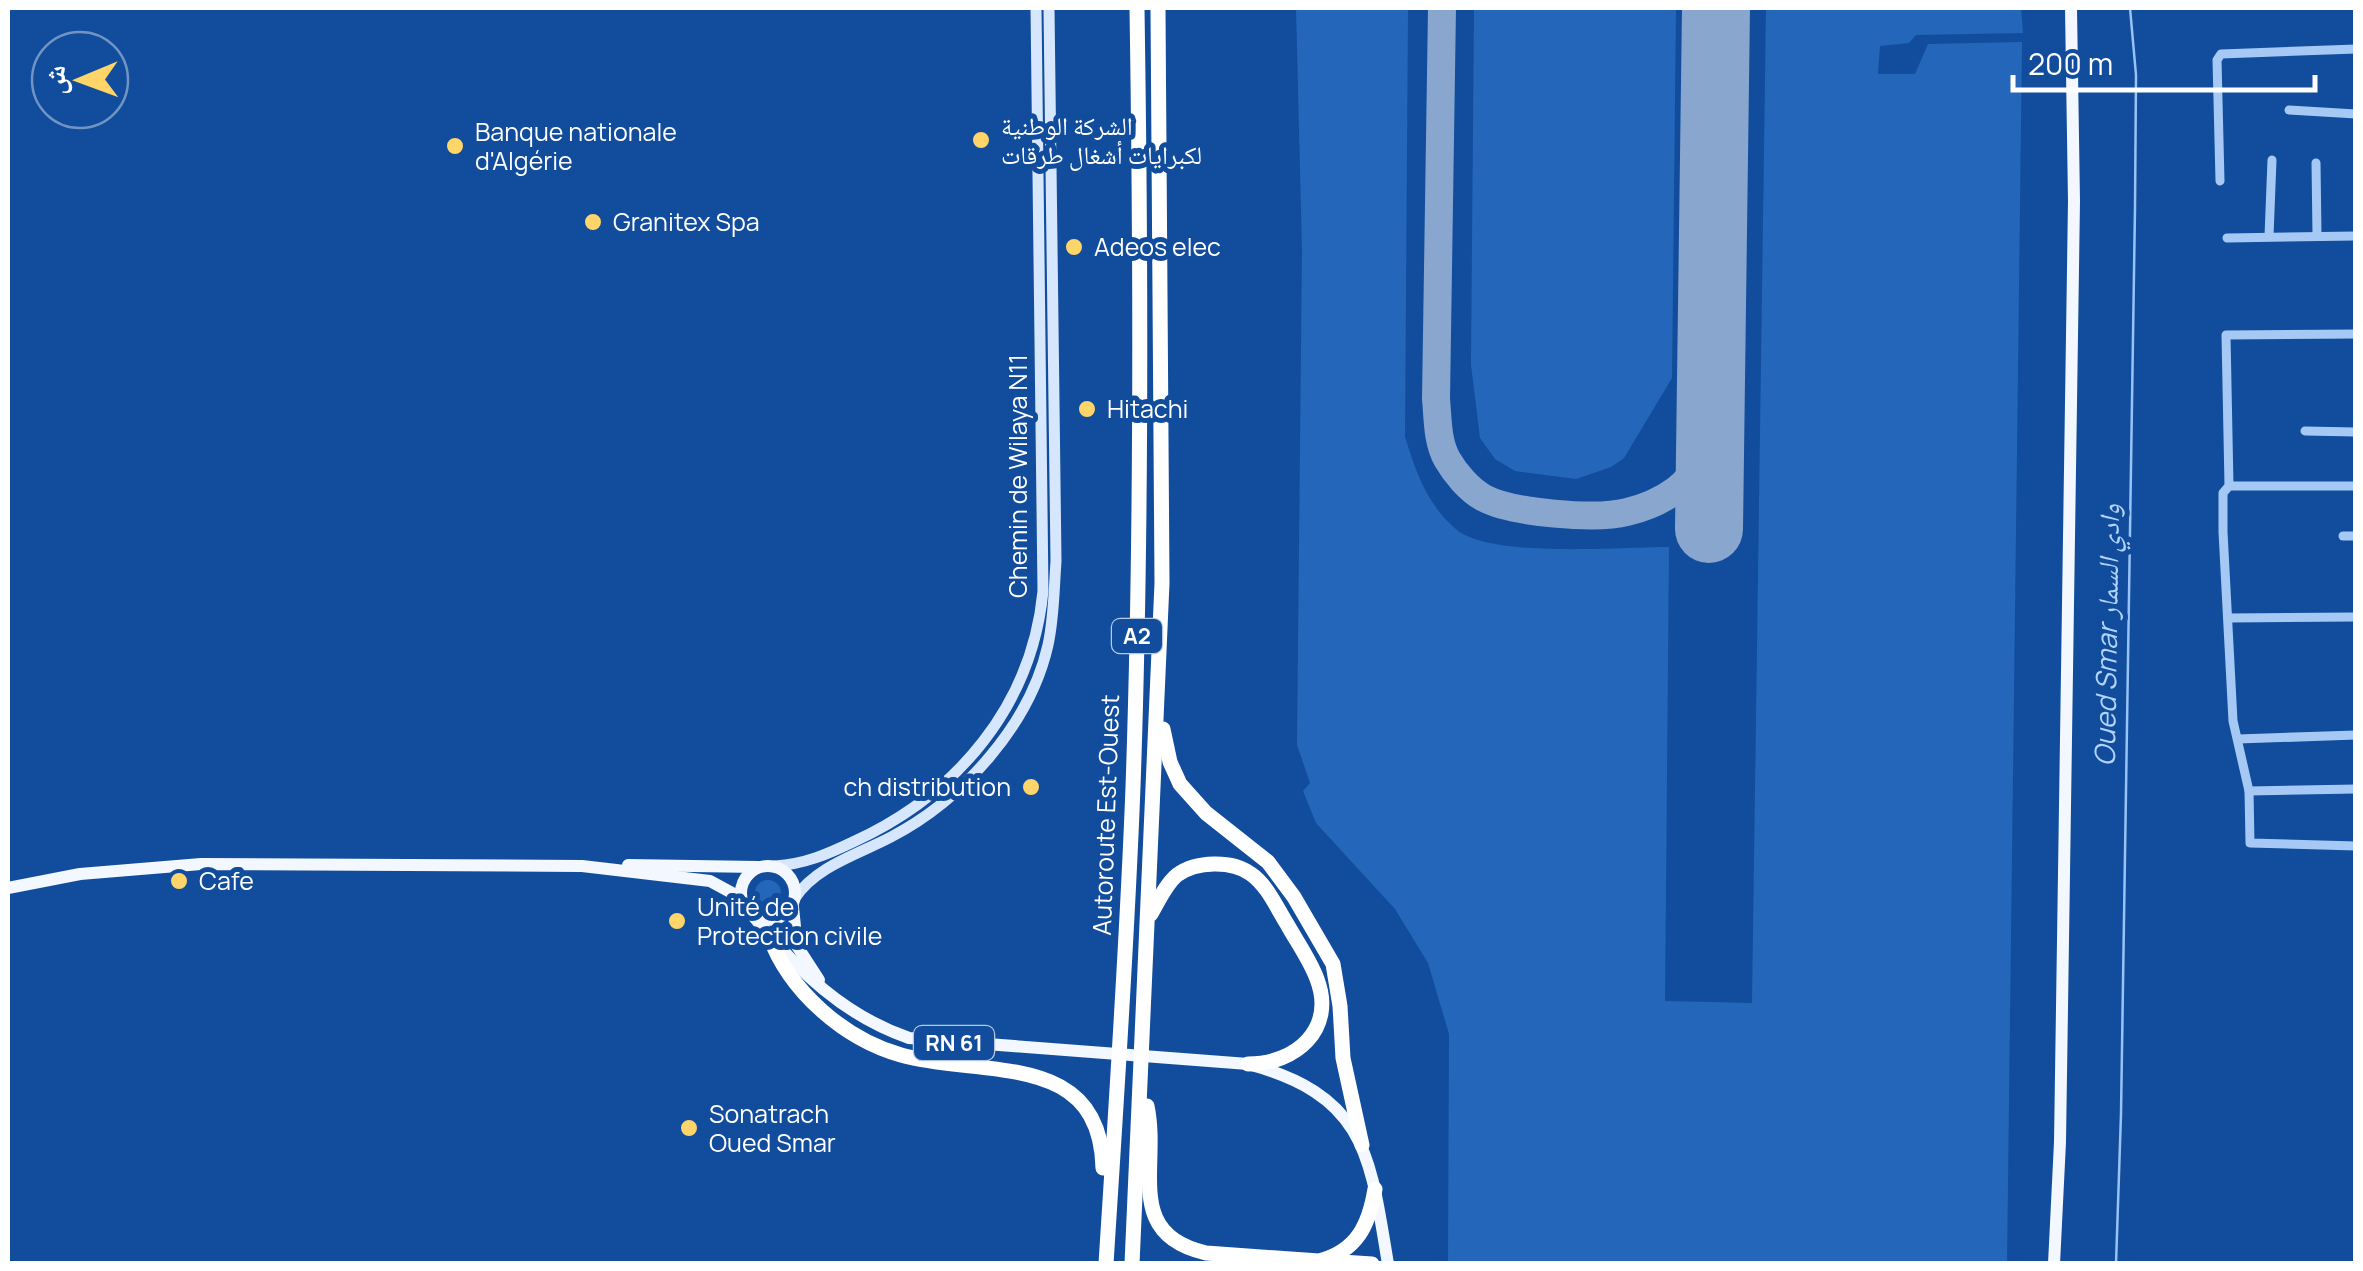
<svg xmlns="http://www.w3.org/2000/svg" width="2363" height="1271" viewBox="0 0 2363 1271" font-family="Manrope,'Noto Naskh Arabic',sans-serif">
<rect width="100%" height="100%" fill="#114d9c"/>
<g fill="#2467ba">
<path d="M1296,8H1408L1405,437C1416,472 1427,505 1457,530C1491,558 1621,547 1669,547L1665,1001L1752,1003L1766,8H2021L2023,33L1916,35L1909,43L1880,46L1878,74H1915L1928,44L2022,42L2007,1263H1448L1449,1034L1428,963L1395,909L1316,823L1303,791L1310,783L1297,745L1302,250Z"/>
<polygon points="1474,8 1676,8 1672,378 1624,458 1611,467 1576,479 1515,471 1495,459 1480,438 1471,365"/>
<circle cx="768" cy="893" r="13"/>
</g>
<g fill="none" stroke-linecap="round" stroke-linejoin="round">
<polyline stroke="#97c3f8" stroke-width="2.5" points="2116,1264 2121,1114 2135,208 2136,75 2130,8"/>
<path stroke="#88a6ce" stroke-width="28" d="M1442,8L1436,399C1438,419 1437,441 1447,459C1455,473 1469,490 1484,498C1512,513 1596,520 1627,512C1644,508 1661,501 1676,490C1698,474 1704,449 1710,424"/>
<polyline stroke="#88a6ce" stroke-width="68" points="1709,529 1716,8"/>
<g stroke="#a5c9f4" stroke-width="9">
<polyline points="2289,110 2356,114"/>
<polyline points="2316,163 2317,235"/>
<polyline points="2220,181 2217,60 2221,54 2356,49"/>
<polyline points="2269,236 2272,160"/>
<polyline points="2227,238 2356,236"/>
<polyline points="2356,334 2226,335 2229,486 2223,493 2223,532 2233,721 2249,791 2250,843 2356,846"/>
<polyline points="2305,431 2356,432"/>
<polyline points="2229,486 2356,486"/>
<polyline points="2343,536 2356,536"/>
<polyline points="2228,618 2356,617"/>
<polyline points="2238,739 2356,735"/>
<polyline points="2249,791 2356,789"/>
</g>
<g stroke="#d6e6fd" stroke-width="11">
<path d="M775,866C805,864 828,854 855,841C957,794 1032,706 1043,591L1036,8"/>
<path d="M795,898C816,866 859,854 891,837C962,800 1030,725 1048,645C1054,618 1054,589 1056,561L1049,8"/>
</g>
<g stroke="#f3f7ff" stroke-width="12">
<polyline points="628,865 758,867"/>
<circle cx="768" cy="893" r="27"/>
<polyline points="8,888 80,874 201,864 582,866 710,881 734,894 743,904"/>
<polyline points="793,907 797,946 819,980"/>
<path d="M754,917C798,971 843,1015 909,1038L1248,1064C1367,1096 1370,1156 1388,1264"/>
<polyline points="2054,1264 2060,1142 2074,201 2071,8"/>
</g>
<g stroke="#fff" stroke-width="15">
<polyline points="1163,729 1170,762 1180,784 1206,813 1268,862 1294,897 1333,964 1340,1006 1343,1058 1362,1145"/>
<path d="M1151,914C1158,902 1166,884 1177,875C1196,861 1232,860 1251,874C1267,885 1277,908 1287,924C1297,942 1310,960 1317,979C1336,1029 1296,1064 1248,1064"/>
<path d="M769,935C789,991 844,1039 901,1055C982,1078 1100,1049 1103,1168"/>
<path d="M1147,1106C1160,1167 1123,1234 1206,1253L1319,1261C1357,1251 1369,1225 1375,1189"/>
<polyline points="1326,1261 1372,1264"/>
<path d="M1106,1264C1116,1105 1127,946 1133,787C1142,528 1141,267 1137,8"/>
<polyline points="1132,1264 1162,583 1158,8"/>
</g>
</g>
<g fill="#ffd569" stroke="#114d9c" stroke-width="4">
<circle cx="981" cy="140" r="10"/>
<circle cx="455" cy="146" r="10"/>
<circle cx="593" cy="222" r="10"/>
<circle cx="1074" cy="247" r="10"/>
<circle cx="1087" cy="409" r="10"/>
<circle cx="1031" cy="787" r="10"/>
<circle cx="179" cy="881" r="10"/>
<circle cx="677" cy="921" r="10"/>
<circle cx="689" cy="1128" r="10"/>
</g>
<g text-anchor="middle" stroke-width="10" stroke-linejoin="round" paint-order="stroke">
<g fill="#114d9c" stroke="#b8cae1" stroke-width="2.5">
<rect x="1112" y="619" width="50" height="34" rx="8"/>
<rect x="914" y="1026" width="80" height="34" rx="8"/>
</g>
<g font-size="22" font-weight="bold" fill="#fff">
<text x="1137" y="644">A2</text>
<text x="954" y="1051">RN 61</text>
</g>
<g font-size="25" fill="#fff" stroke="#114d9c" text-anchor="start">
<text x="1001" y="135">الشركة الوطنية<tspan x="1001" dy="29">لكبرايات أشغال طرقات</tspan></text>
<text x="475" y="141">Banque nationale<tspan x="475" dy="29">d'Algérie</tspan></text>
<text x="613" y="231">Granitex Spa</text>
<text x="1094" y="256">Adeos elec</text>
<text x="1107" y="418">Hitachi</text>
<text x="1011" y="796" text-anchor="end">ch distribution</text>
<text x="199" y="890">Cafe</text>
<text x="697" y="916">Unité de<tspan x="697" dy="29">Protection civile</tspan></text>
<text x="709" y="1123">Sonatrach<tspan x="709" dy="29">Oued Smar</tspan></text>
</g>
<g font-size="25" fill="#fff" stroke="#114d9c">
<text transform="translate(1018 476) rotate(-90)" y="9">Chemin de Wilaya N11</text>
<text transform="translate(1106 815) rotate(-88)" y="9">Autoroute Est-Ouest</text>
</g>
<g font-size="28" font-style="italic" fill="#b2d3fb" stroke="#114d9c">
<text transform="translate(2107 635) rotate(-89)" y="10">Oued Smar وادي السمار</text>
</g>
</g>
<rect width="2363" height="1271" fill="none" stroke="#ffffff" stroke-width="20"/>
<g transform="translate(80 80) rotate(269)"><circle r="48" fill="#114d9c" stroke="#7094c4" stroke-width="2.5"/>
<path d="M0-8L18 38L0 25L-18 38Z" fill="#ffd569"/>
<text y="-15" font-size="28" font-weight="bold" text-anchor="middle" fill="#ffffff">ش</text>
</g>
<path d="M2013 75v15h302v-15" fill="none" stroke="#ffffff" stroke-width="5"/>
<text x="2028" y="75" font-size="30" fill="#ffffff" stroke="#114d9c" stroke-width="8" paint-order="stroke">200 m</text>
</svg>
